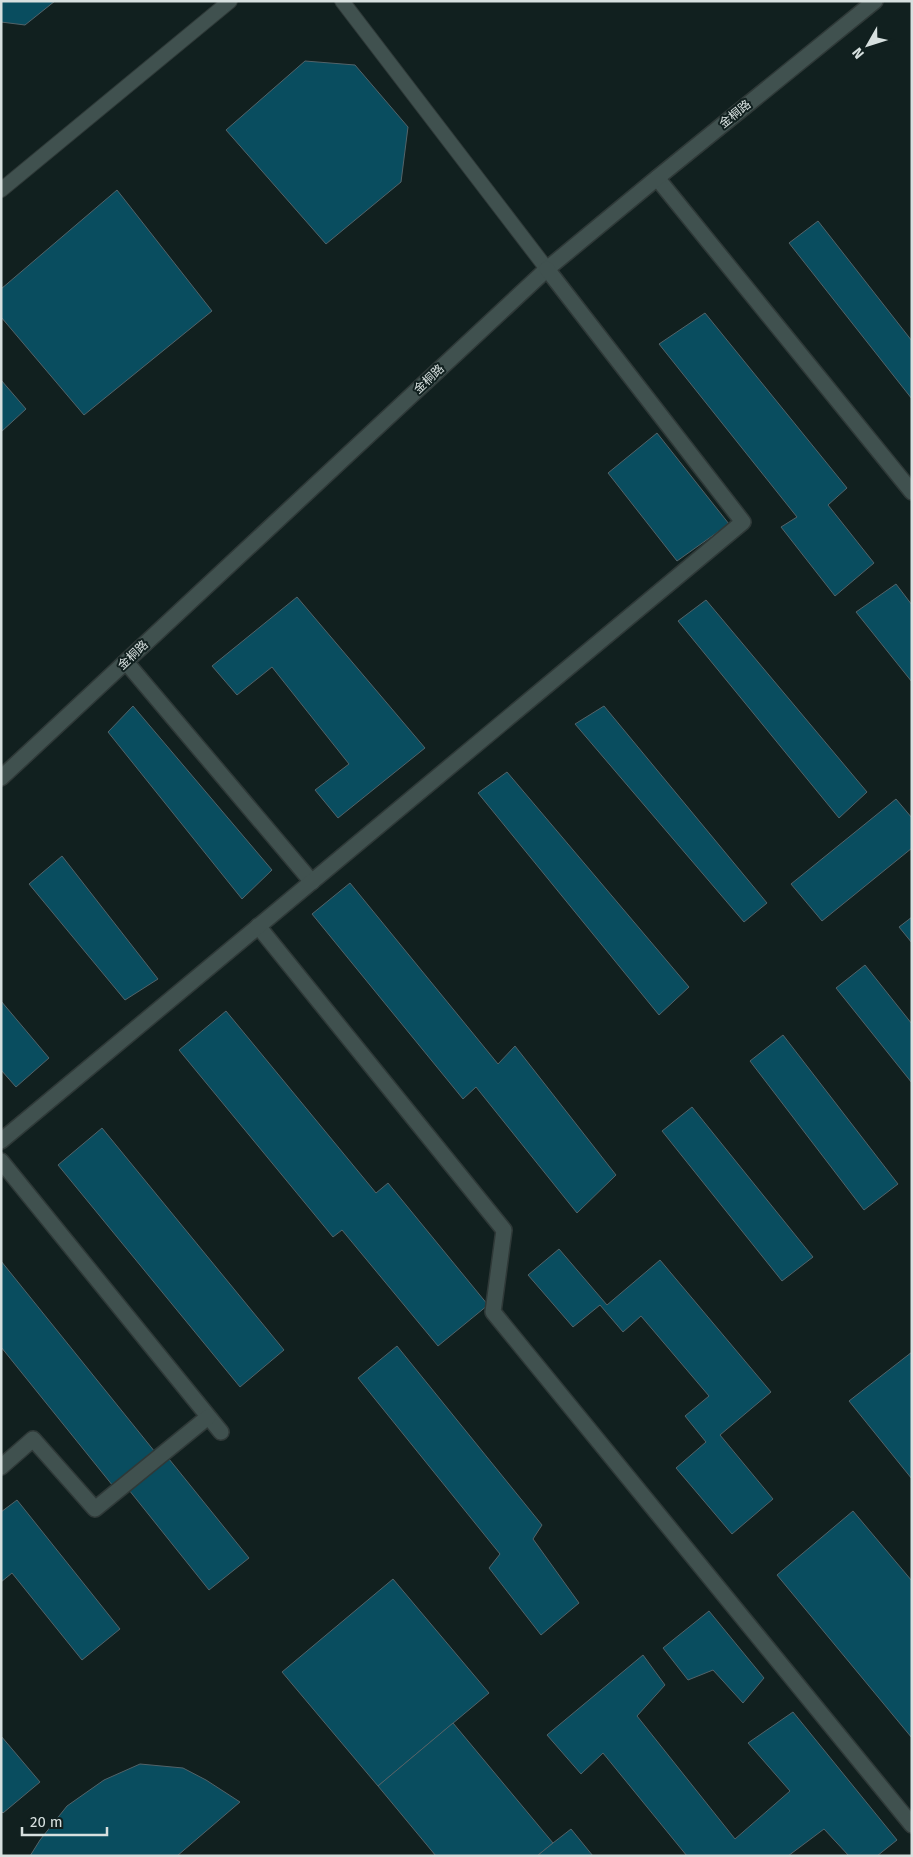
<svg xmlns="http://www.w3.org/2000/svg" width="913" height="1857" viewBox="0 0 913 1857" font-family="'Fira Sans','Noto Sans SC',sans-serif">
<rect width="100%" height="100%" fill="#11201f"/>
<g fill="#094d5f" stroke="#536369">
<polygon points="1,1 55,1 25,25 1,22"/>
<polygon points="305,61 355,65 408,127 401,182 326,244 226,130"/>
<polygon points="117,190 212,311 84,415 1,317 1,289"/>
<polygon points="818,221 912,341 912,399 789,243"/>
<polygon points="705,313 847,488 828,505 874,563 835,596 781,527 797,517 659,344"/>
<polygon points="1,380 26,409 1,432"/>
<polygon points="657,433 729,524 677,561 608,473"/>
<polygon points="896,584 912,605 912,682 856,612"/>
<polygon points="297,597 425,748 338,818 315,790 349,764 272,667 237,695 212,666"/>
<polygon points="706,600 867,792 839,818 678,621"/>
<polygon points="133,706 272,870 242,899 108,732"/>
<polygon points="604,706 767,903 744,922 575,724"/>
<polygon points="507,772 689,987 659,1015 478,793"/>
<polygon points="896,799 912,818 912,848 822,921 791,884"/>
<polygon points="62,856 158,979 125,1000 29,884"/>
<polygon points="350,883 498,1064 515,1046 616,1175 577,1213 476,1087 463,1099 312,914"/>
<polygon points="912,917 912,943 899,927"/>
<polygon points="865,965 912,1024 912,1083 836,988"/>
<polygon points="1,1001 49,1058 16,1087 1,1070"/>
<polygon points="226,1011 376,1193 388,1183 488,1305 438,1346 342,1230 333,1237 179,1050"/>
<polygon points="783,1035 898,1184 864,1210 750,1061"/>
<polygon points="692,1107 813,1257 782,1281 662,1131"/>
<polygon points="102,1128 284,1350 240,1387 58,1165"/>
<polygon points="559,1249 607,1305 660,1260 771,1392 720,1435 773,1499 732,1534 676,1468 706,1442 685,1416 709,1396 641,1316 623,1332 600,1305 573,1327 528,1275"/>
<polygon points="1,1261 155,1452 113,1486 1,1347"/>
<polygon points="397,1346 542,1525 533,1539 579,1603 541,1635 489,1568 500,1554 358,1378"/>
<polygon points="912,1352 912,1479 849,1401"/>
<polygon points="169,1459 249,1558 209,1590 129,1490"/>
<polygon points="17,1500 120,1629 82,1660 12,1573 1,1582 1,1512"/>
<polygon points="853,1511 912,1581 912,1738 777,1575"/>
<polygon points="393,1579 489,1693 378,1786 282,1672"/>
<polygon points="709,1611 764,1678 743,1703 713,1670 688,1680 663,1648"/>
<polygon points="643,1655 665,1685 637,1716 735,1839 790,1791 748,1743 793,1712 897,1840 877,1856 849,1856 824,1829 788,1856 687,1856 603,1753 581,1774 547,1735"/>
<polygon points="453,1723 553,1843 537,1856 436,1856 378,1786"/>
<polygon points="1,1736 40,1782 3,1813 1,1811"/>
<polygon points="140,1764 183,1768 206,1780 240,1802 177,1856 30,1856 40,1840 67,1806 104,1780"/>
<polygon points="571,1829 593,1856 537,1856 553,1843"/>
</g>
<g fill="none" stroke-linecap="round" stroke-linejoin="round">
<defs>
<g id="service">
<polyline points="342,1 547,269"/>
<polyline points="1,190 230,1"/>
</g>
<g id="minor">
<polyline points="657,178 912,492"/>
<polyline points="126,662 312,882"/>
<polyline points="1,778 547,269 657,178 875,1"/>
<polyline points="258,926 504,1230 493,1312 912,1825"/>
<polyline points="1,1141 743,522 547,269"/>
<polyline points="1,1161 221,1432"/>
<polyline points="1,1467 33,1439 95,1509 208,1417"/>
</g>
</defs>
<use href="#service" stroke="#2f3938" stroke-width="16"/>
<use href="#minor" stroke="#2f3938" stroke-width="18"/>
<use href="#service" stroke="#40514f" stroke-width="14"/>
<use href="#minor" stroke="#40514f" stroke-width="15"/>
</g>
<g text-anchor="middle" stroke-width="4" stroke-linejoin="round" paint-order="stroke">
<g font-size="12" fill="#d7e0df" stroke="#11201f">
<text transform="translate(735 114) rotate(-39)" y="4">金桐路</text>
<text transform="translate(429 379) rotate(-43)" y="4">金桐路</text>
<text transform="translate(133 655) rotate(-43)" y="4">金桐路</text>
</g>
</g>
<rect width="913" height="1857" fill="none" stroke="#d7e0df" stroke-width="5"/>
<g transform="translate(868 45) rotate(231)" stroke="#11201f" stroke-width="4" paint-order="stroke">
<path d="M0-4L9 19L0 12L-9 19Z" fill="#d7e0df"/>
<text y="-8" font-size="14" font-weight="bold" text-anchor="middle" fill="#d7e0df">N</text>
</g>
<path d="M22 1827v8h85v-8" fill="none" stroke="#d7e0df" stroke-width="2.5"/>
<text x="30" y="1827" font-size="15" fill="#d7e0df" stroke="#11201f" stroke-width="4" paint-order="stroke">20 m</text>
</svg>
